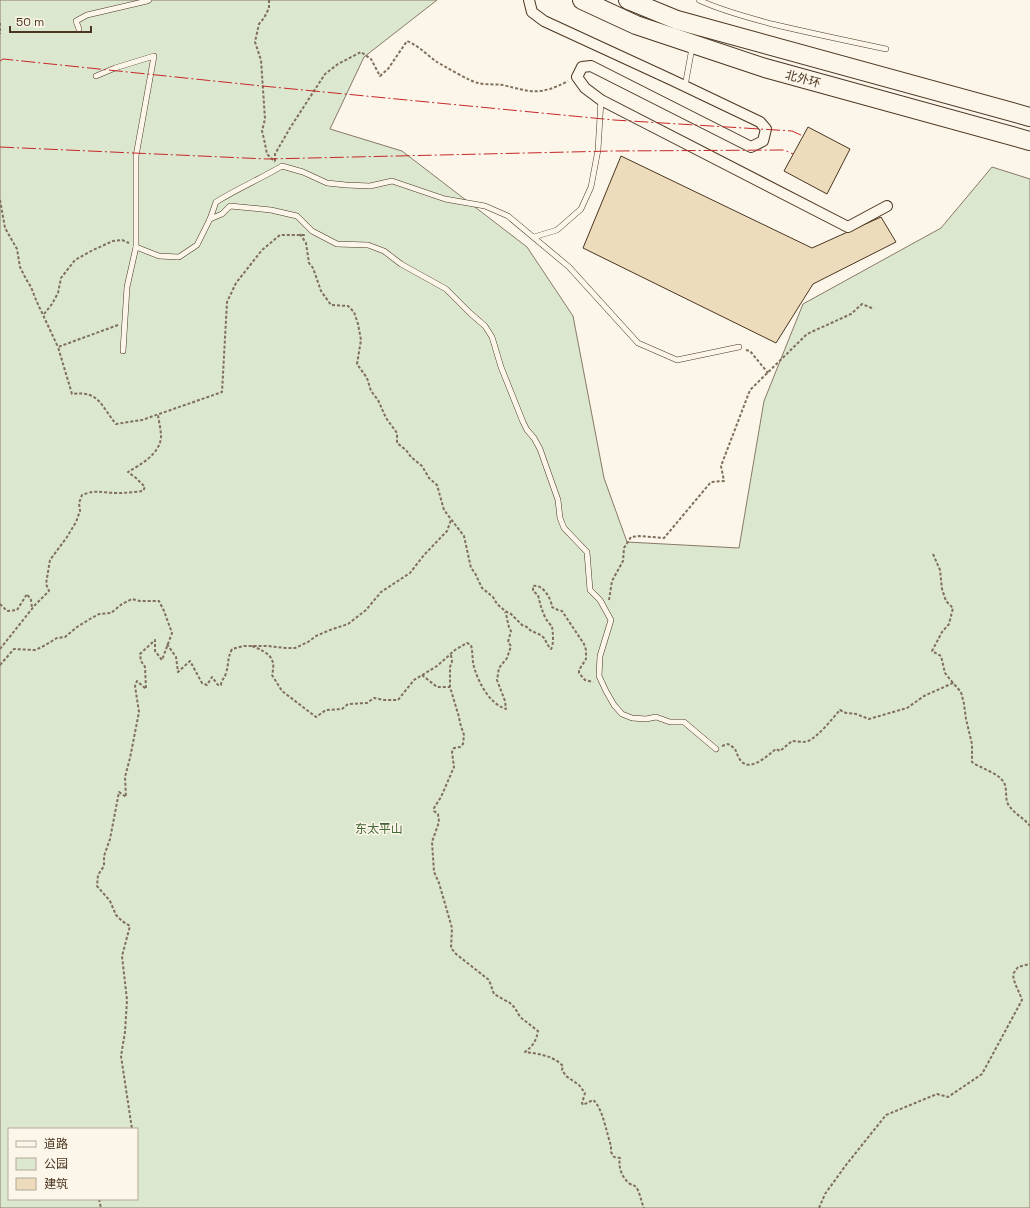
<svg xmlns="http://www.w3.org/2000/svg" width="1030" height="1208" viewBox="0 0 1030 1208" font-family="'Space Grotesk','Noto Sans SC',sans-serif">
<rect width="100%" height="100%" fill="#fbf6e9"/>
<path fill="#dce7d0" stroke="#887966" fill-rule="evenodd" d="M0,0H437L364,57L330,129L402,151L527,247L573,316L604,478L627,542L739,548L764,401L803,304L941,228L992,167L1030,179V1208H0ZM9,1129H137V1199H9Z"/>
<g fill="#ecdcbc" stroke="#4a3520">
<polygon points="808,127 850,149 827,194 784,171"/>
<polygon points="621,156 812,248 881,217 896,242 813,284 776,343 583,248"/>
</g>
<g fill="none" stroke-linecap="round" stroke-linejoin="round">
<defs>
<g id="lane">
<path d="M699,0C722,11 747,17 772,24C810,33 848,41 886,49"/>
<polyline points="79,29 76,21 87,15 147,1 149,0"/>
<polyline points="96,76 115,68 154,56 136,156 136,247 127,287 123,351"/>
<polyline points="685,86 692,48"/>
<polyline points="210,219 222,214 230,206 271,210 297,216 312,231 337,244 368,245 384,251 401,264 446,289 470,313 485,326 492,337 501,367 523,422 527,430 534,438 540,449 558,500 560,518 564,528 587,552 590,590 600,600 611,620 600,656 599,676 606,691 614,705 622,714 632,718 646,719 656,717 670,722 684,722 716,749"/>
<polyline points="534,237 557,230 581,209 591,187 598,150 601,100"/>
<path d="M136,247L159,256L179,257L197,245L210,219L216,202C237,189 260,179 282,166L303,172L327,183L346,185L370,186L392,181L445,199L485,206L508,216L569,267L638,343L677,360L739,347"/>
</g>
<polyline id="street" points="529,0 532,12 544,21 672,80 760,122 766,129 763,141 751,147 591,66 582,67 577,77 585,88 601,100 848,227 887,206"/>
<g id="highway">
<polyline points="582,0 636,25 765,68 1030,141"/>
<polyline points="628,0 677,20 1030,117"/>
</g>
</defs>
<use href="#lane" stroke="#4a3520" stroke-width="6"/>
<use href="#street" stroke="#4a3520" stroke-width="12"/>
<use href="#highway" stroke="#4a3520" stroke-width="20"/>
<g stroke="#7f6f5c" stroke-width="2" stroke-dasharray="3 2" stroke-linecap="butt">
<polyline points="269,0 269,8 264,18 259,24 255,42 261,60 265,119 262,131 264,139 267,154 275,162"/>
<polyline points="0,23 0,34"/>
<path d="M275,161V154L290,128L325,74L338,64L361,52L371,59L380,76L388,69L407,41C419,46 427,55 437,62C444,66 471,82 478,83C486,85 495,84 503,85C531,92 540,96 568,81"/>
<polyline points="0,200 5,228 17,249 20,267 26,279 31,287 36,300 58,347"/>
<path d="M300,234L306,243L309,263L313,268L321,291L331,305L348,306L354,312L358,324L361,340L357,364L367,378L371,391L378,400L386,418L397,433V443L406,450L411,457L422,466L429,478L437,485L444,510L464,536L471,568L475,573L482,588L493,597L497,604L505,611L511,614L522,625L527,627C531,633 539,632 544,638C546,641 547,645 551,649C554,645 553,632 552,627C551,625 548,622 546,619C542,611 540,604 538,595L533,591V586C543,584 551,598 552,607L558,610L562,611L584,644L586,650V659L579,670V673L585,680L593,682"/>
<polyline points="44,314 52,304 58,293 61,278 75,260 93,250 113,241 122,240 129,243"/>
<path d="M118,325L58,347L72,394C99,390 101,406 116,424L142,420L222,392L227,302L236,283L262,250L280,235H305"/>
<polyline points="746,350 750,351 768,373"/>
<polyline points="933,554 940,570 942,589 946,601 953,608 949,624 942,632 932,651 941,656 945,673 953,683"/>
<polyline points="609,600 612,581 623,561 624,548 631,537 639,536 664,538 711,482 724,481 721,466 750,390 807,334 851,314 862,304 874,309"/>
<polyline points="0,604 7,611 17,610 27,594 31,600 32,608"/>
<path d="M167,644L176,657L178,672L190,661L202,683L207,685L212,677L218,685H221C221,680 225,678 226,673C229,664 227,659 232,649L244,646H268L285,648H295L308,642L316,636L330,630L348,624L366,610L381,592L410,573L424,555L447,531L451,520"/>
<path d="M252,646C267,652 277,657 272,675L282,691L316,717L326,710L342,709L348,704L367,703L374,698L384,700H398L414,680L437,666L455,650L467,643L471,645C473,653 472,660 474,667C479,684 490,704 506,709L505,701L497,680L499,668L507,658L511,646L508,642L511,631C507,625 508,618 505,612"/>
<path d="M0,649L35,605L49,591L46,584L50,560L67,537L76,522L80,511L79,503L82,495C97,489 102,493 117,493C126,493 135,492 143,491L145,487L136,478L128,472C140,465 160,454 161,437C161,430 159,422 158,415"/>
<path d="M451,655L452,662L450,667V687L459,717L460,723L464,735L463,744L460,747L454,748L452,752L454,767L441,797L434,808V811L438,814L439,822L432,842L434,872L439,883L452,928L451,948L456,954L489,980L494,994L510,1003L515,1008L520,1017L538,1031C536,1041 533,1046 525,1052C539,1054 552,1055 563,1066L562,1070L566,1076L579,1085L585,1093L582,1103L583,1105L593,1100C602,1106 607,1134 611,1146V1152L614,1157L620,1158C618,1167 622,1178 630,1184C633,1185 634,1185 636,1187C640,1192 641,1202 644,1208"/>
<polyline points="0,665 14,649 35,650 42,647 57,638 65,637 77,627 90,619 99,614 111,613 122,604 132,599 140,601 159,601 164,611 172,633 162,660 155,651 155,640 140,654 141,661 145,667 146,689 137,681 135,686 139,712 130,758 125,777 126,797 119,792 110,839 104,856 104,866 98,875 97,886 110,901 116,915 122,921 130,926 122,956 127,1000 125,1032 121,1056 132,1129"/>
<polyline points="422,675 437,687 450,687"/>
<path d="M722,746L728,744C738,750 734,749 739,758C748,775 768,755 776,749L780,751L792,741C797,741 803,743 808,741C819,736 832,719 840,710L846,713L856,714L869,719L907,708L924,696L953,683L961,692L964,704L966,719L972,744V762C981,769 1001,773 1005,785C1007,791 1005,798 1008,804C1013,813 1024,818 1030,826"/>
<polyline points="99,1199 101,1208"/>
<path d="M819,1208L825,1194L846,1165L886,1115L937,1094L948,1097L982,1074L1022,1000C1019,990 1014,985 1013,974L1018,967L1030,964"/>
</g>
<use href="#lane" stroke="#fbf6e9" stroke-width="5"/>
<use href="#street" stroke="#fbf6e9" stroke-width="10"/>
<use href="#highway" stroke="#fbf6e9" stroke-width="18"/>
<g stroke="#c62828" stroke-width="1" stroke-dasharray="14 3 2 3" stroke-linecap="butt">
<polyline points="0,61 3,59 262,86 614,120 792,131 803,136"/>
<polyline points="0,147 267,159 613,151 784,150 793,154"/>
</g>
</g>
<g text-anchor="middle" stroke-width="3" stroke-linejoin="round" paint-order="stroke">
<g font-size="12" fill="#4a3520" stroke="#fbf6e9">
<text transform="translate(803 79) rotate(15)" y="4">北外环</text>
</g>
<g font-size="12" fill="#436837" stroke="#fbf6e9">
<text x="379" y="833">东太平山</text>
</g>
</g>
<rect x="8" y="1128" width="130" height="72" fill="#fbf6e9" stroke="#b4a999"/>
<rect x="16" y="1141" width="20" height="6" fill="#fbf6e9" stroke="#b4a999"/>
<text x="44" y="1148" font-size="12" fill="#4a3520">道路</text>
<rect x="16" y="1158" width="20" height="12" fill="#dce7d0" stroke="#b4a999"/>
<text x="44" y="1168" font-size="12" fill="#4a3520">公园</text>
<rect x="16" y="1178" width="20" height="12" fill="#ecdcbc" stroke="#b4a999"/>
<text x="44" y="1188" font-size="12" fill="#4a3520">建筑</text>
<path d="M10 26v6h81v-6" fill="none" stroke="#4a3520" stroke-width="2"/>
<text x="16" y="26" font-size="12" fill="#4a3520" stroke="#fbf6e9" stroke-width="3" paint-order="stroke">50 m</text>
</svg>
